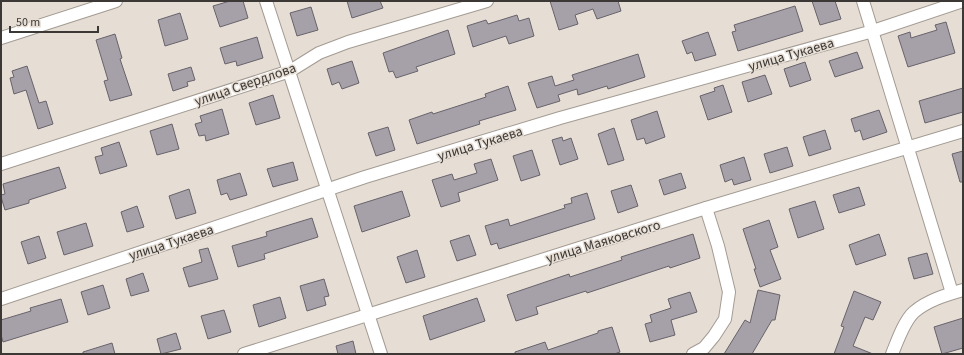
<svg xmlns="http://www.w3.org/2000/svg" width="964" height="355" viewBox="0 0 964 355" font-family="'Source Sans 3',sans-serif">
<rect width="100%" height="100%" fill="#e6ded5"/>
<g fill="#a6a0a9" stroke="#68636b">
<polygon points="230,1 243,1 248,18 220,27 213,6"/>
<polygon points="347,1 380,1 383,8 352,18"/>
<polygon points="550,1 618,1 621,11 597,19 593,9 575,15 578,24 559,30"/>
<polygon points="812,1 835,1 841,19 820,25"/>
<polygon points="795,6 803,31 738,51 732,32 736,31 734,25"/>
<polygon points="311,7 318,30 297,36 290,13"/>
<polygon points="180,13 188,39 165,46 158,20"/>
<polygon points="517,15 519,21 529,18 534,36 509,44 506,36 473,47 467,26 486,20 488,24"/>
<polygon points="946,22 955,53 908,67 898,36 910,32 911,38 937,30 935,25"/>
<polygon points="448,30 455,54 416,67 418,71 396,78 393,71 389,72 383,53"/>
<polygon points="708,32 716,55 695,61 692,52 687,54 682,41"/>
<polygon points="115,34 122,58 120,59 132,95 110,101 104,81 108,80 96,40"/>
<polygon points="257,37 263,58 237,66 236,61 225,64 220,48"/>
<polygon points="857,52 863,68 835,77 829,61"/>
<polygon points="638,54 645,77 608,89 607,86 578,95 577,89 558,95 560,101 537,108 528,83 552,76 555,86 574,80 572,75"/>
<polygon points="352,61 359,83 342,89 339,82 332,85 327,69"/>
<polygon points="805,62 811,80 790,87 784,69"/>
<polygon points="27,66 39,103 46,101 53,124 38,129 26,90 14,94 10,78 14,77 12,71"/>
<polygon points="191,67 195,80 187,82 188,86 173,91 168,74"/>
<polygon points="765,75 772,94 748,102 742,82"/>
<polygon points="723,85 732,112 708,120 700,96 715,91 714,88"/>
<polygon points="508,86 516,110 479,121 480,124 417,144 409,120 432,112 433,114 486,97 485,94"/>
<polygon points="963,88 963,112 925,123 919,101"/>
<polygon points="273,95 280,118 256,125 249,103"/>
<polygon points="222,109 229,134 206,141 205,135 199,136 195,124 202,122 200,116"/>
<polygon points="879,110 887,132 863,140 860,130 855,132 851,119"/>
<polygon points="657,111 665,137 646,144 644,138 637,140 631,120"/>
<polygon points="172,124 179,149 157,155 150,131"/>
<polygon points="388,127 395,150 376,156 368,133"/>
<polygon points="614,128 624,160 608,165 598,134"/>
<polygon points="825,130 831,149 809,156 803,137"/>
<polygon points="562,137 563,141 571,138 578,159 560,165 552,140"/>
<polygon points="119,142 127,166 100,174 95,157 103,155 101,148"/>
<polygon points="787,147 793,166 770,173 764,154"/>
<polygon points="532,150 540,175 521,181 513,156"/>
<polygon points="963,151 963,182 960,182 952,154"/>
<polygon points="744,157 751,180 734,185 732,179 725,182 720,165"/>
<polygon points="491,159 498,180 458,193 460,201 441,207 432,180 452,174 454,180 477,173 474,164"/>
<polygon points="293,162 298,180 273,187 267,169"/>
<polygon points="59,167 66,188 29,200 29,203 5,210 1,197 1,195 5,194 3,184"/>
<polygon points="240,173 247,195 230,200 227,193 221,195 217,180"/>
<polygon points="681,173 686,188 664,195 659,180"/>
<polygon points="631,185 638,206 618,213 611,191"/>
<polygon points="859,187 865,205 839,213 833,195"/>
<polygon points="189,189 196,213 176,219 169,196"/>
<polygon points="402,191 410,216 362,232 354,206"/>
<polygon points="587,193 595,219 499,249 497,243 491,245 485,226 508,219 510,226 565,208 564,205 572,203 571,198"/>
<polygon points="815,201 824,229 798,238 789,209"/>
<polygon points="137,206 144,227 127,232 121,212"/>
<polygon points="312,218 318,237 264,254 265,259 238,267 232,246 267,236 266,232"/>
<polygon points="769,220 778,247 770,250 781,279 760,287 754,269 756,269 743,229"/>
<polygon points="86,223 93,246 64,255 57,232"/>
<polygon points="693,234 700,258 670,268 669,266 587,293 586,291 536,307 538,314 516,321 507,295 569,274 570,277 622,260 621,257"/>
<polygon points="879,234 886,255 856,265 849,245"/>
<polygon points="469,235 476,255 457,261 450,241"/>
<polygon points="39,236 46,258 28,264 21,242"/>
<polygon points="208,248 218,279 189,287 183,268 202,262 199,250"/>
<polygon points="417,250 425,277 406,283 397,257"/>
<polygon points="927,253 933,274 914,279 908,258"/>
<polygon points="143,273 149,291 131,296 126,279"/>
<polygon points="324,279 329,296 324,297 326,305 307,311 300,286"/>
<polygon points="103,285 110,308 88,315 81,292"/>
<polygon points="758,290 780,295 775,320 772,320 752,354 724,354 745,320 750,323"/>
<polygon points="854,291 881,302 873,320 865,317 853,346 873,354 834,354 844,327 841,326"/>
<polygon points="690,292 697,312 671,320 675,335 650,342 645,324 652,322 650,315 671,308 668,299"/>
<polygon points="280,297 286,318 259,327 253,305"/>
<polygon points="477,298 485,321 430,340 423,316"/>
<polygon points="61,299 68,322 3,342 1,335 1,320 31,311 30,308"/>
<polygon points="224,310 231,332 208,339 201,316"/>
<polygon points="963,318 963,348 942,354 934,327"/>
<polygon points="612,327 620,352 614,354 515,354 515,352 545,342 548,350 598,333 598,331"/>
<polygon points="176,333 181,349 161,354 157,339"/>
<polygon points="353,341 356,354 338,354 336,346"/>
<polygon points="112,343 115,354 83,354 83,352"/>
</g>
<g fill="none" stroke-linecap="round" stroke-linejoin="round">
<defs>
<g id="street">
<polyline points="266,1 381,354"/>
<polyline points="863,1 952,293"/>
<polyline points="1,38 116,1"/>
<polyline points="1,164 290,71 319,53 348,42 487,1"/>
<polyline points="1,299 365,177 560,118 873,31 963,1"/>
<polyline points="244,354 706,208 963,131"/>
<polyline points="693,354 704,348 714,336 725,319 729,292 718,246 706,208"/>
<path d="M892,354C897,342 904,321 914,312C928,300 946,295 963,290"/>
</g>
</defs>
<use href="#street" stroke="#a39b93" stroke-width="14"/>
<use href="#street" stroke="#fff" stroke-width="12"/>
</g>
<g text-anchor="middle" stroke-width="3" stroke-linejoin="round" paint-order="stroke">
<g font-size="14" fill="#3c3835" stroke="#e6ded5">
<text transform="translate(791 54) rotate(-16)" y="5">улица Тукаева</text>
<text transform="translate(245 84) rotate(-19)" y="5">улица Свердлова</text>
<text transform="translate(480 143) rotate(-17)" y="5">улица Тукаева</text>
<text transform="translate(603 241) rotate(-17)" y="5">улица Маяковского</text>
<text transform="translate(171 242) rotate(-18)" y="5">улица Тукаева</text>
</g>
</g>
<rect width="964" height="355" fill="none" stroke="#3c3835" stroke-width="4"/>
<path d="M10 26v6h88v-6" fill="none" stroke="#3c3835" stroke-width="2"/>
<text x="16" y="26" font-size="12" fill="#3c3835" stroke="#e6ded5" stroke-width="3" paint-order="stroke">50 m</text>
</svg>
